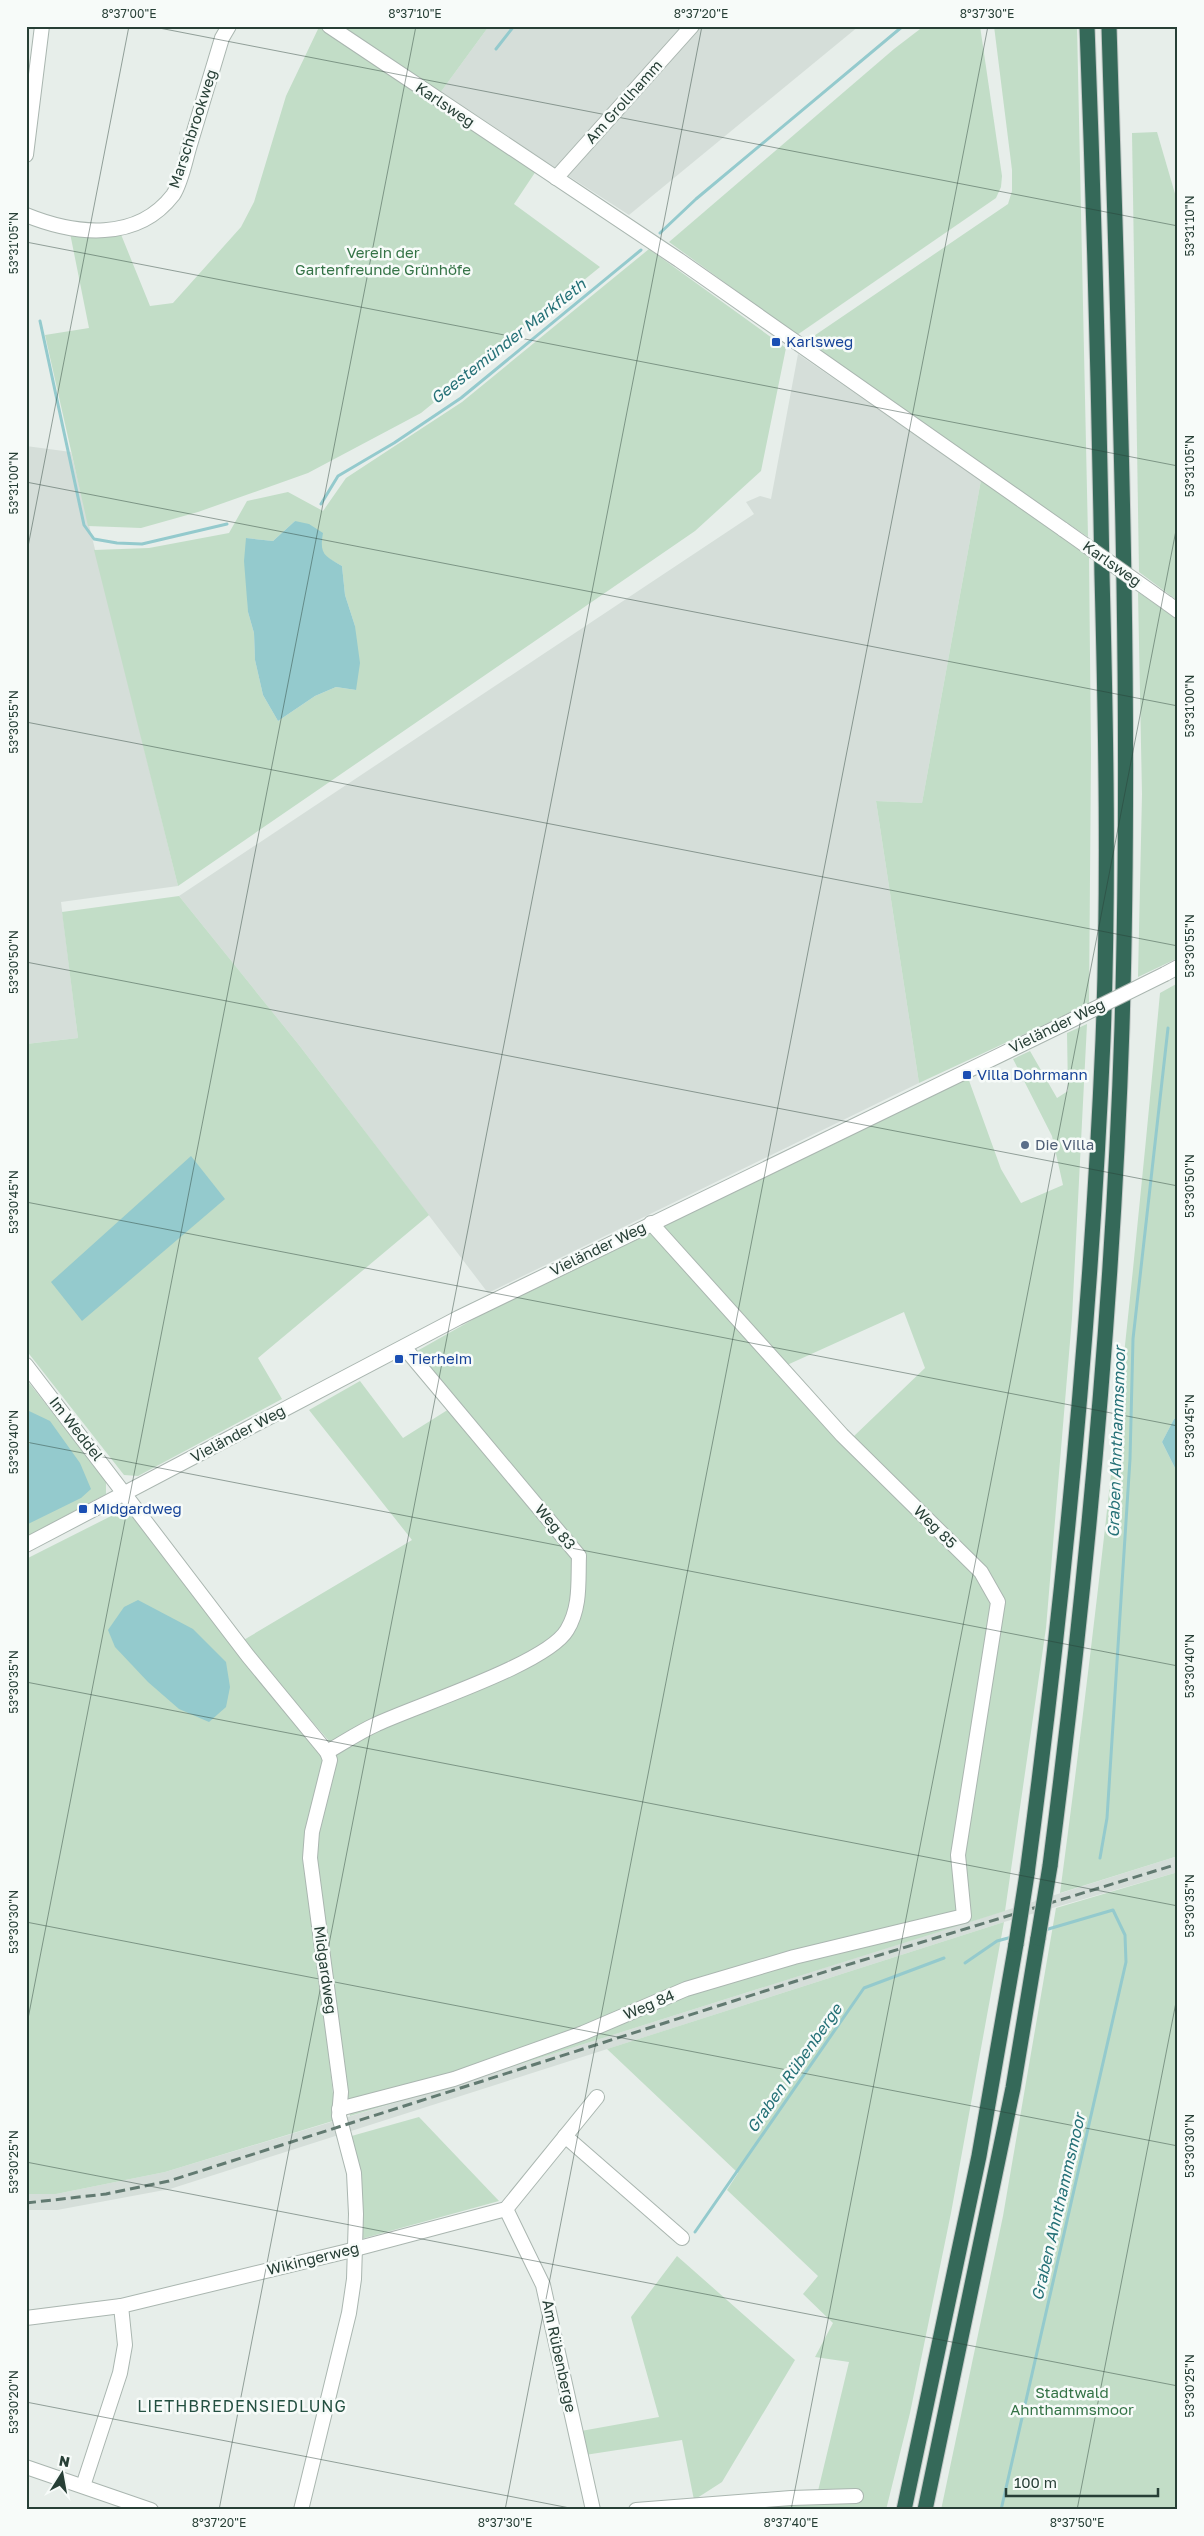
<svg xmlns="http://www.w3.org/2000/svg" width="1204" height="2536" viewBox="0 0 1204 2536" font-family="'Golos Text',sans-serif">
<rect width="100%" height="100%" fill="#e7eeea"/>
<g fill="#d5ded9">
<polygon points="489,26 859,26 629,215 440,93"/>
<polygon points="798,354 981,480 922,803 876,801 919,1083 488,1293 299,1045 179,896 754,514 746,502 760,496 771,499"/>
<polygon points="26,446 71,452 178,886 61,902 78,1038 26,1044"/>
<polygon points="1178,1856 1178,1872 1004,1922 170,2189 57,2210 26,2210 26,2194 56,2194 165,2172 454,2085"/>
</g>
<g fill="#c2ddc7" fill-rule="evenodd">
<polygon points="339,26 489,26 440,93"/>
<polygon points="924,26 980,26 1002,176 1001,187 996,198 797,335 669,242 894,49"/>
<polygon points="994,26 1077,26 1088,537 929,430 805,342 1008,204 1012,191 1012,170"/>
<polygon points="319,27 536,171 514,204 600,267 421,413 308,473 198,512 141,528 88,526 45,335 89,328 70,233 120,232 150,306 173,303 241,227 254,202 286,96"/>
<polygon points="1157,132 1178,204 1178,601 1139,572 1132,133"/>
<path d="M649,249L786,348L761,471L695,531L178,886L94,550L149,548L229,533L247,501L288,492L323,511L346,478L462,402ZM295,521L321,546L324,556L342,566L345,595L355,626L356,690L336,687L315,696L278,721L263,695L255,660L254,633L248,612L246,538L273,541Z"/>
<polygon points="981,480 1089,557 1091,754 1089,1004 919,1083 876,801 922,803"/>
<polygon points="1138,592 1178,620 1178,958 1138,977 1142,794"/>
<polygon points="179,896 299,1045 429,1215 258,1358 282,1399 138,1476 124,1475 26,1350 26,1044 78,1038 62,912"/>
<path d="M1178,983V1417L1174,1419L1162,1442L1178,1474V1856L1060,1893C1100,1594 1132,1293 1160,993Z"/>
<path d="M1087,1024L1072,1318L1046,1628L1005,1911L454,2085L350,2116L315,1860L318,1831L336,1749L242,1641L412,1540L309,1410L360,1381L403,1438L457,1404L417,1351L504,1302L967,1075L1001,1169L1021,1203L1063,1185L1052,1136L1013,1059L1030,1051L1057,1098L1068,1091L1067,1033ZM904,1312L925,1368L853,1437L787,1365Z"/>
<polygon points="26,1379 106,1480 106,1494 26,1537"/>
<polygon points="129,1507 323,1758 307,1829 310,1892 336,2120 165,2172 56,2194 26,2194 26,1559"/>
<polygon points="1178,1872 1178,2510 941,2510 1003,2216 1056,1908"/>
<polygon points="1004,1922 951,2213 910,2413 886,2510 687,2510 818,2491 849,2362 815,2357 833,2323 803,2294 818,2276 727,2190 738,2173 607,2049"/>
<polygon points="419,2117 499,2201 361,2239 348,2137"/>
<polygon points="677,2256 795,2360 722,2482 694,2500 682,2440 585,2455 581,2431 659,2417 631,2317"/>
</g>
<g fill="#94cacd">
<path d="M295,521L309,524L323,533C319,555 325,556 342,566L345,595L355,626L360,663L356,690L336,687L315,696L278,721L263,695L255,660L254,633L248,612L244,561L246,538L273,541Z"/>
<polygon points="191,1156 225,1199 82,1321 51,1282"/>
<path d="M29,1411L50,1421L80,1463L91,1489L81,1498L26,1525V1448L30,1443C26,1433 23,1421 29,1411Z"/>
<polygon points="1178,1417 1178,1474 1162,1442 1174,1419"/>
<polygon points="138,1600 193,1629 226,1662 230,1687 226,1707 209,1722 179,1709 148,1682 115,1647 108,1630 124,1607"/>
</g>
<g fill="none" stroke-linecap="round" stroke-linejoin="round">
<g stroke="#94cacd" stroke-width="3">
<polyline points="496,49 514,26"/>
<polyline points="660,233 696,199 903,26"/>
<polyline points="40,321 84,525 94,539 117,543 142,544 227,524"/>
<polyline points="321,504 338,476 394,443 461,398 641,250"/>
<polyline points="1100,1858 1107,1818 1130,1459 1133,1339 1168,1028"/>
<polyline points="965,1963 997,1941 1012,1937"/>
<polyline points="695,2232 864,1988 944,1958"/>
<polyline points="1001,2510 1126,1962 1125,1935 1113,1910 1045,1930"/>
</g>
<defs>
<g id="minor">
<polyline points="329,26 679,260 1064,530"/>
<polyline points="26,155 42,26"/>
<polyline points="556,178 692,26"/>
<path d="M26,215C75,235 137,242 173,195C181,183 185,162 189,148C200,112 211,75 222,38L229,26"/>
<polyline points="1167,603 1178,611"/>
<polyline points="1165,974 1178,967"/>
<polyline points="26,1365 248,1656 327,1752 330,1760 312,1832 310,1858 341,2092 339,2116 354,2173 356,2214 354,2279 349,2313 301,2510"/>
<polyline points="26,1545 458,1318 1066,1023"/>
<path d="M327,1752C343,1743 359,1732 377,1724C417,1705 547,1664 567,1630C581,1607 578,1581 579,1556L404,1347"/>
<polyline points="339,2109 454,2079 583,2033 686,1989 794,1957 964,1916 958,1855 998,1602 981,1572 842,1435 651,1223"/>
<polyline points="565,2136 682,2238"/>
<polyline points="506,2209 543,2285 593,2510"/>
<polyline points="26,2318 121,2306 344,2252 506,2209 597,2097"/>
<polyline points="26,2467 151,2510"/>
<polyline points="83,2486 120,2373 125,2345 121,2306"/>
<polyline points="636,2510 791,2498 856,2496"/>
</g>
<g id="highway">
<path d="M1050,1866C1086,1588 1113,1307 1122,1027C1132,693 1119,360 1109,26"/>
<path d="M1027,1874C1064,1597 1091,1319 1103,1040C1109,885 1106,730 1102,575C1099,392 1094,209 1087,26"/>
<polyline points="904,2510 979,2156 1016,1944"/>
<polyline points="925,2510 1013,2088 1038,1938"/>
</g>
</defs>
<use href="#minor" stroke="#aab6b0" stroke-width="16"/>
<use href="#highway" stroke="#c3c9c7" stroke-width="17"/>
<use href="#minor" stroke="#fff" stroke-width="14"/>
<use href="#highway" stroke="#356959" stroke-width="15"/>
<polyline stroke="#627a71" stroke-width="3" stroke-dasharray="10 5" stroke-linecap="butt" points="26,2203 106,2194 169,2181 837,1968 1178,1864"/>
<defs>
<g id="minor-bridge">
<polyline points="1064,530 1167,603"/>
<polyline points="1066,1023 1165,974"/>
</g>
<g id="highway-bridge">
<polyline points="1038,1938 1050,1866"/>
<polyline points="1016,1944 1027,1874"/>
</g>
</defs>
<use href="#minor-bridge" stroke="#aab6b0" stroke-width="16" stroke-linecap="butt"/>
<use href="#highway-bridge" stroke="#c3c9c7" stroke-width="17" stroke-linecap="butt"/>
<use href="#minor-bridge" stroke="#fff" stroke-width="14"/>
<use href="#highway-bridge" stroke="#356959" stroke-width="15"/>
</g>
<path fill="none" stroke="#273f36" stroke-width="1" stroke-opacity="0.45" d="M149,26L1178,226M26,242L1178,466M26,482L1178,706M26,557L129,26M26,722L1178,946M26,962L1178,1186M26,1202L1178,1426M26,1442L1178,1666M26,1682L1178,1906M26,1922L1178,2146M26,2029L416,26M26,2162L1178,2386M26,2402L580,2510M219,2510L702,26M505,2510L988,26M791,2510L1178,520M1077,2510L1178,1992"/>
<g fill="#1a4fb4" stroke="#f7fbf9" stroke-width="2">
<rect x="771" y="337" width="10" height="10" rx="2.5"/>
<rect x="962" y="1070" width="10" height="10" rx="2.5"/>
<rect x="394" y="1354" width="10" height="10" rx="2.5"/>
<rect x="78" y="1504" width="10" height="10" rx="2.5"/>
</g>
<circle fill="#5c6f8a" stroke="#f7fbf9" stroke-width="2" cx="1025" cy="1145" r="5"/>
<g text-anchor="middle" stroke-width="5" stroke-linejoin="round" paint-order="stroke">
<g font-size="15" fill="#273f36" stroke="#f7fbf9">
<text transform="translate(624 102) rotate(-48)" y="5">Am Grollhamm</text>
<text transform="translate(445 105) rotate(34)" y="5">Karlsweg</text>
<text transform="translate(193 129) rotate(-72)" y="5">Marschbrookweg</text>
<text transform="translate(1112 564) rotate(35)" y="5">Karlsweg</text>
<text transform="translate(1057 1026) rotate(-26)" y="5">Vieländer Weg</text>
<text transform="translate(598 1249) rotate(-26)" y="5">Vieländer Weg</text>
<text transform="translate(76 1429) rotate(52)" y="5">Im Weddel</text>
<text transform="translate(238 1434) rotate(-28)" y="5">Vieländer Weg</text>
<text transform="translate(555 1527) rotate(50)" y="5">Weg 83</text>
<text transform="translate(935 1527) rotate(45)" y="5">Weg 85</text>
<text transform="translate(325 1970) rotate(82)" y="5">Midgardweg</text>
<text transform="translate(649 2005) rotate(-23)" y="5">Weg 84</text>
<text transform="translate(313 2259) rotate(-14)" y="5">Wikingerweg</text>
<text transform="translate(559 2356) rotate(78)" y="5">Am Rübenberge</text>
</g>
<g font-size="15" fill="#347346" stroke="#f7fbf9">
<text x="383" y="258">Verein der<tspan x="383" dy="17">Gartenfreunde Grünhöfe</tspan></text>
<text x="1072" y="2398">Stadtwald<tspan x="1072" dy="17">Ahnthammsmoor</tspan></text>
</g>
<g font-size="15" fill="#164399" stroke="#f7fbf9" text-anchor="start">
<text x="786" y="347">Karlsweg</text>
<text x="977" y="1080">Villa Dohrmann</text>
<text x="409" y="1364">Tierheim</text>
<text x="93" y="1514">Midgardweg</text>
</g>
<g font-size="15" fill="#4e5e75" stroke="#f7fbf9" text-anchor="start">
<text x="1035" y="1150">Die Villa</text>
</g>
<g font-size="16" font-style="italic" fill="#257177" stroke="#f7fbf9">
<text transform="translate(508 341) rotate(-38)" y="6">Geestemünder Markfleth</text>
<text transform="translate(1116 1442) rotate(-88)" y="6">Graben Ahnthammsmoor</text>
<text transform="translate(794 2068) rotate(-55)" y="6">Graben Rübenberge</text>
<text transform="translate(1058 2207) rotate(-77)" y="6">Graben Ahnthammsmoor</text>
</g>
<g font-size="16" letter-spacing="1" fill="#245041" stroke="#f7fbf9">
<text x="242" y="2412">LIETHBREDENSIEDLUNG</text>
</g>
</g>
<rect width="1204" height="2536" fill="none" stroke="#f7fbf9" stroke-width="55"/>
<g transform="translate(62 2474) rotate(11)" stroke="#f7fbf9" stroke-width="4" paint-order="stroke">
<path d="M0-4L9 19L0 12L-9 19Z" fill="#273f36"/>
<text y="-8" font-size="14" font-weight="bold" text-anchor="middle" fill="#273f36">N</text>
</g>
<path d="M1006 2488v8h152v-8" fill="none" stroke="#273f36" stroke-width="2.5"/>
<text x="1014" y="2488" font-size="15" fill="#273f36" stroke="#f7fbf9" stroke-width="4" paint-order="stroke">100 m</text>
<rect x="28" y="28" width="1148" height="2480" fill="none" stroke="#273f36" stroke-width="2"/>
<g font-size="12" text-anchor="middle" fill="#273f36">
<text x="129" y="18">8°37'00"E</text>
<text x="415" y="18">8°37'10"E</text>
<text x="701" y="18">8°37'20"E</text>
<text x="987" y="18">8°37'30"E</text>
<text transform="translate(1190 226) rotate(-90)" y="4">53°31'10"N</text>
<text transform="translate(14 243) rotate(-90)" y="4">53°31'05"N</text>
<text transform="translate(1190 466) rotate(-90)" y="4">53°31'05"N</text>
<text transform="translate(14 483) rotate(-90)" y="4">53°31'00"N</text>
<text transform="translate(1190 706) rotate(-90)" y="4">53°31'00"N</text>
<text transform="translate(14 722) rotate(-90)" y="4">53°30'55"N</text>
<text transform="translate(1190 946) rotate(-90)" y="4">53°30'55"N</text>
<text transform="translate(14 962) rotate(-90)" y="4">53°30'50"N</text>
<text transform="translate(1190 1186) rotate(-90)" y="4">53°30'50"N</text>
<text transform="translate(14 1202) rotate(-90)" y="4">53°30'45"N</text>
<text transform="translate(1190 1426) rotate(-90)" y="4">53°30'45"N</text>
<text transform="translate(14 1442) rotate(-90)" y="4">53°30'40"N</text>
<text transform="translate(1190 1666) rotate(-90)" y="4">53°30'40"N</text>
<text transform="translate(14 1682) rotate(-90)" y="4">53°30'35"N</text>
<text transform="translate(1190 1906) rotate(-90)" y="4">53°30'35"N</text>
<text transform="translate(14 1922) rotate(-90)" y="4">53°30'30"N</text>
<text transform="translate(1190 2146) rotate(-90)" y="4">53°30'30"N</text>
<text transform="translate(14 2162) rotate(-90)" y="4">53°30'25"N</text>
<text transform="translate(1190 2386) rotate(-90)" y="4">53°30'25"N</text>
<text transform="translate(14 2402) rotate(-90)" y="4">53°30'20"N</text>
<text x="219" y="2527">8°37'20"E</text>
<text x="505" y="2527">8°37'30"E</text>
<text x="791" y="2527">8°37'40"E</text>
<text x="1077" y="2527">8°37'50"E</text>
</g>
</svg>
